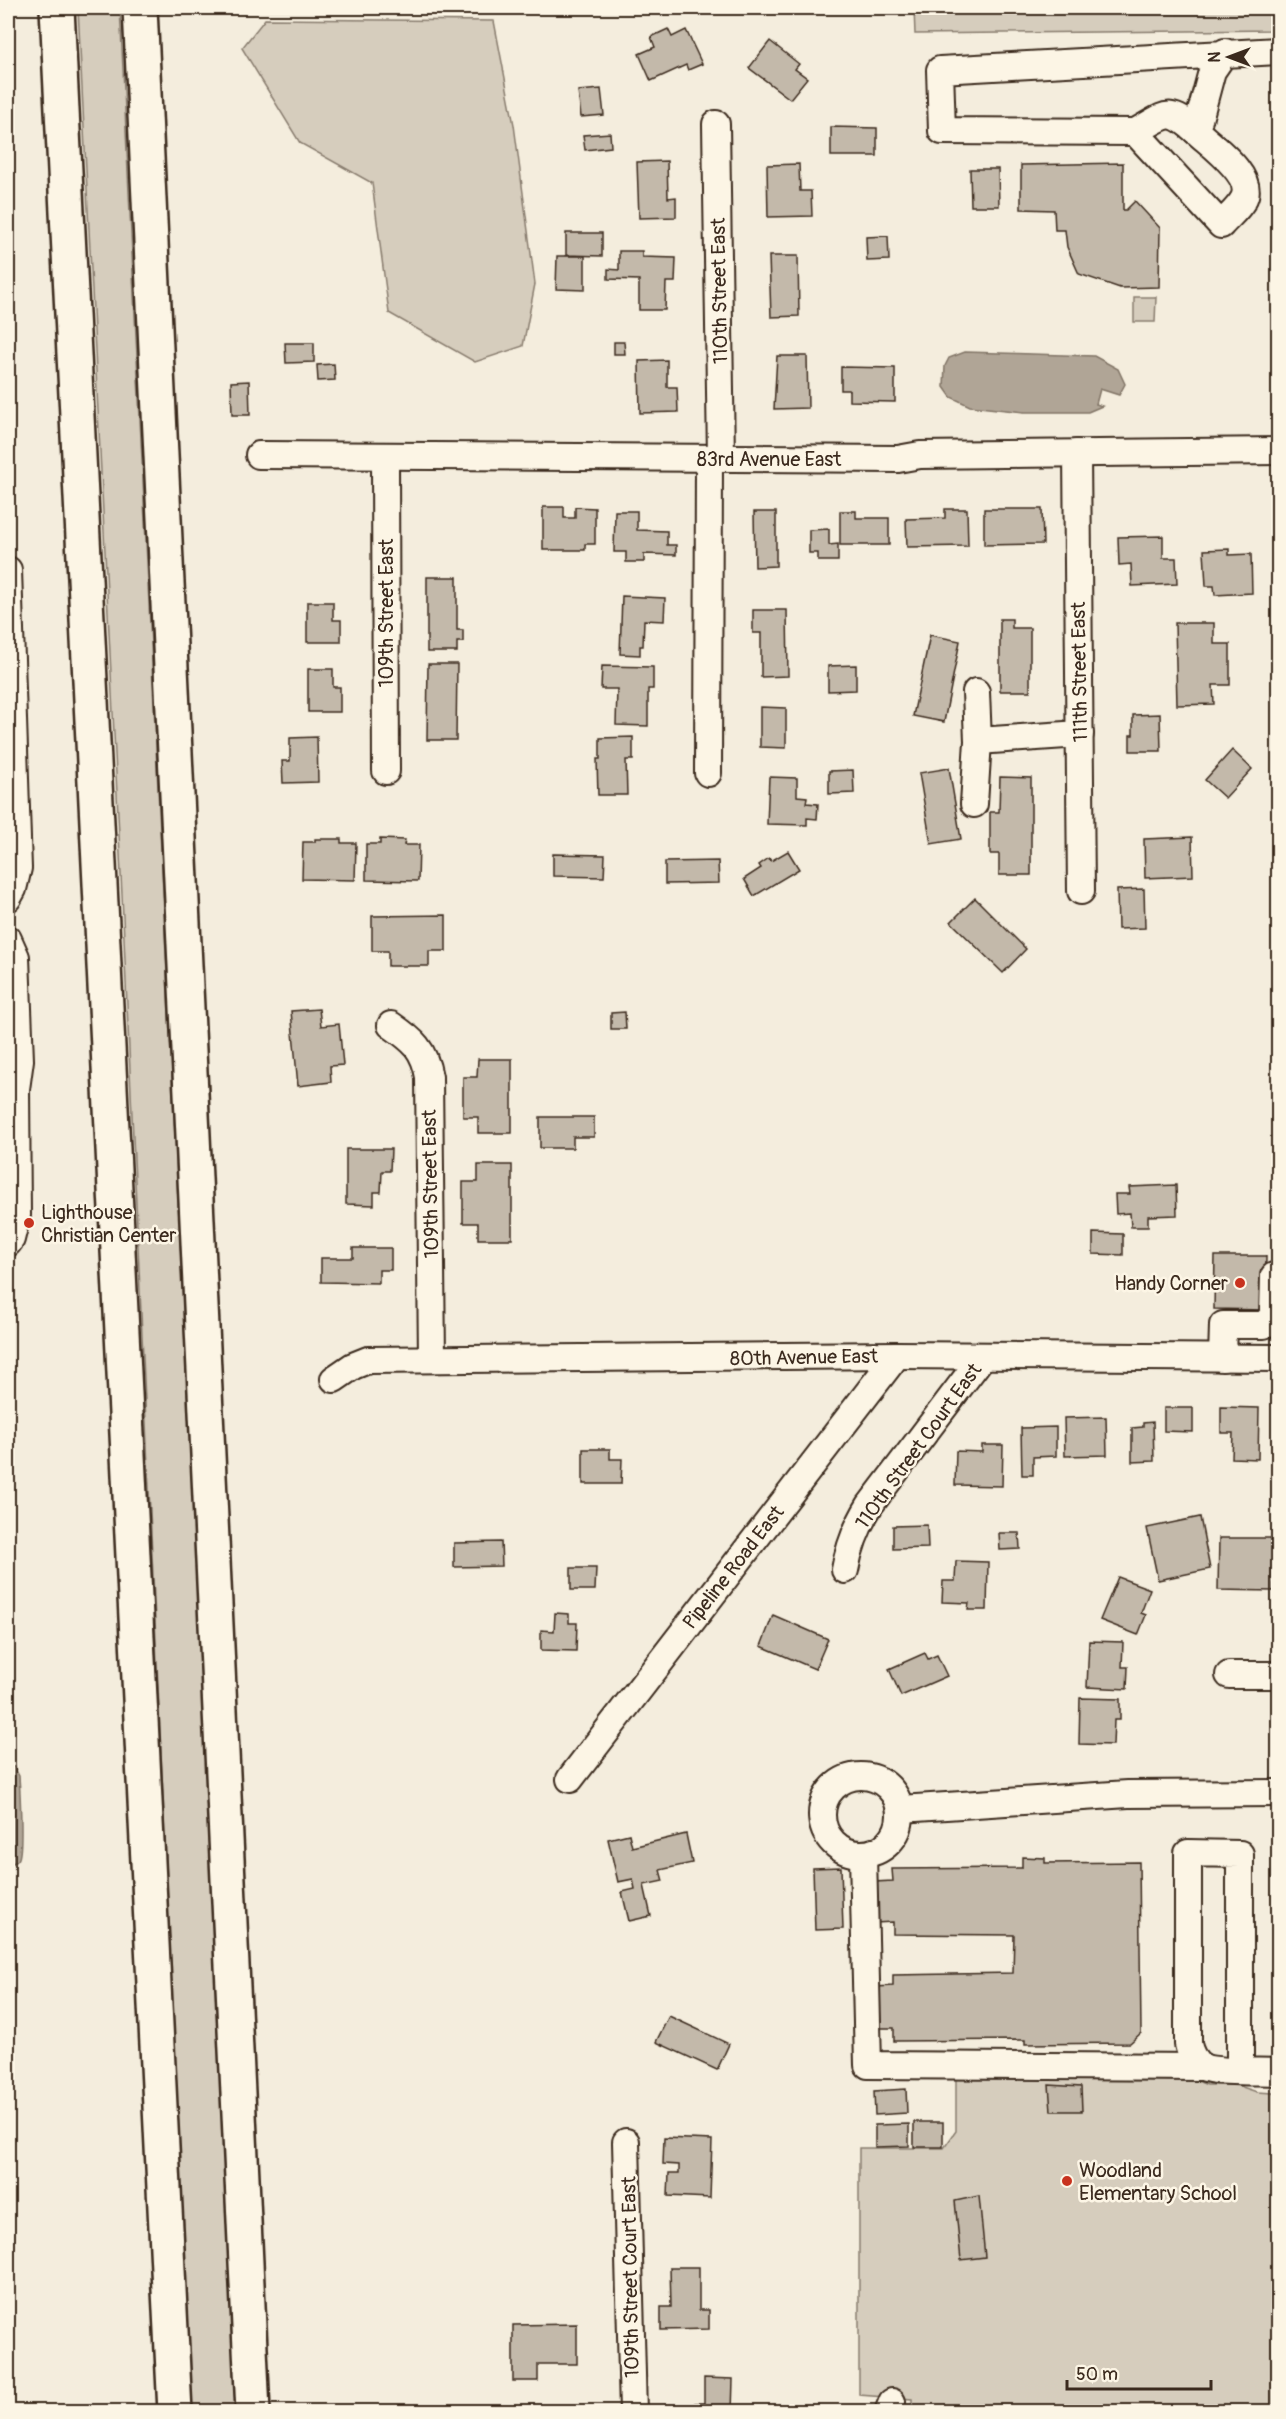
<svg xmlns="http://www.w3.org/2000/svg" width="1286" height="2419" viewBox="0 0 1286 2419" font-family="Pangolin,sans-serif">
<rect width="100%" height="100%" fill="#f4eddd"/>
<filter id="ink" filterUnits="userSpaceOnUse"><feTurbulence type="fractalNoise" baseFrequency=".0167" numOctaves="2"/><feDisplacementMap in="SourceGraphic" scale="12" xChannelSelector="R" yChannelSelector="G"/><feConvolveMatrix kernelMatrix="1 2 1 2 8 2 1 2 1" color-interpolation-filters="sRGB"/></filter>
<g filter="url(#ink)">
<g fill="#d6cdbd" stroke="#887c6e" stroke-width="1.5">
<polygon points="78,8 120,8 237,2411 191,2411 122,895"/>
<polygon points="914,8 1272,8 1273,30 915,34"/>
<polygon points="265,19 494,21 514,125 535,284 523,346 475,362 389,313 372,183 300,143 242,48"/>
<polygon points="1134,297 1156,297 1155,322 1134,322"/>
<polygon points="969,2076 1016,2079 1190,2078 1207,2085 1236,2085 1257,2092 1273,2093 1278,2098 1278,2411 912,2412 912,2399 859,2395 859,2148 944,2148 956,2131 956,2079 969,2079"/>
</g>
<g fill="#b0a596" stroke="#817466" stroke-width="1.5">
<polygon points="965,352 1094,356 1118,369 1125,384 1119,395 1100,389 1096,404 1102,406 1088,412 1024,412 970,406 951,397 944,387 945,366 949,358"/>
<path d="M8,1766L14,1767L19,1776C20,1790 23,1847 19,1858C18,1863 12,1863 8,1864Z"/>
</g>
<g fill="#c3b9aa" stroke="#3b2a1e" stroke-width="1.5">
<polygon points="668,29 672,37 686,30 702,64 688,70 686,65 651,81 639,54 655,47 651,37"/>
<polygon points="770,41 799,64 795,69 807,78 790,99 749,68"/>
<polygon points="601,89 604,115 581,117 578,91"/>
<polygon points="831,127 877,128 877,156 831,156"/>
<polygon points="610,133 611,147 585,150 583,135"/>
<polygon points="667,161 668,198 676,197 676,217 639,218 637,162"/>
<polygon points="1123,163 1123,210 1126,210 1135,201 1160,228 1159,287 1120,288 1079,274 1067,247 1065,230 1055,230 1054,210 1021,209 1021,165"/>
<polygon points="799,164 800,191 811,191 812,216 768,217 767,165"/>
<polygon points="970,169 998,169 999,206 971,206"/>
<polygon points="566,233 602,233 602,256 566,255"/>
<polygon points="888,236 889,260 867,261 866,237"/>
<polygon points="619,251 642,251 642,257 676,258 675,282 666,282 665,310 639,310 639,280 608,279 608,269 619,270"/>
<polygon points="557,256 585,256 585,290 556,289"/>
<polygon points="769,256 798,256 799,316 771,317"/>
<polygon points="614,342 624,342 625,354 614,354"/>
<polygon points="285,343 314,343 314,362 286,363"/>
<polygon points="777,356 807,356 808,408 774,409"/>
<polygon points="667,360 667,387 677,387 678,412 640,413 639,361"/>
<polygon points="334,364 335,380 318,381 317,365"/>
<polygon points="841,367 895,368 895,402 849,401 849,390 841,390"/>
<polygon points="249,381 250,415 232,415 231,382"/>
<polygon points="543,507 564,507 564,518 575,518 575,507 595,508 595,544 585,544 585,550 543,550"/>
<polygon points="945,509 967,509 968,546 907,547 906,519 945,518"/>
<polygon points="984,509 1042,509 1043,544 984,545"/>
<polygon points="615,511 637,511 637,530 667,531 667,545 676,545 676,555 644,554 644,562 626,562 626,552 614,552"/>
<polygon points="840,511 856,511 856,518 889,518 889,545 840,545"/>
<polygon points="754,512 776,512 776,566 755,567"/>
<polygon points="829,529 829,545 838,544 838,561 818,561 818,553 809,553 809,530"/>
<polygon points="1163,536 1163,558 1176,558 1177,584 1132,586 1131,564 1119,565 1118,537"/>
<polygon points="1229,549 1229,555 1251,554 1252,593 1215,595 1214,586 1206,586 1204,550"/>
<polygon points="427,577 457,577 457,630 463,630 463,642 457,642 457,652 427,652"/>
<polygon points="622,596 665,598 664,621 644,620 643,646 640,646 640,655 620,654"/>
<polygon points="307,602 333,602 333,620 341,620 341,642 307,642"/>
<polygon points="753,610 787,610 788,676 761,677 761,633 753,633"/>
<polygon points="1000,619 1012,619 1012,628 1030,628 1030,691 1000,691"/>
<polygon points="1175,623 1214,623 1214,644 1230,644 1230,685 1213,685 1214,704 1177,705"/>
<polygon points="930,635 960,641 944,722 913,716"/>
<polygon points="428,664 457,664 456,740 427,740"/>
<polygon points="856,665 856,690 828,691 828,666"/>
<polygon points="602,666 653,667 653,689 648,689 648,726 616,725 617,689 601,689"/>
<polygon points="308,669 333,669 333,687 340,687 340,712 308,712"/>
<polygon points="760,707 786,708 786,748 760,747"/>
<polygon points="1160,714 1161,751 1130,751 1130,735 1133,735 1133,715"/>
<polygon points="317,737 318,782 283,783 282,761 290,761 290,738"/>
<polygon points="633,737 633,760 626,760 627,795 598,795 597,759 600,759 600,738"/>
<polygon points="1232,750 1252,769 1225,798 1205,780"/>
<polygon points="949,768 961,839 931,844 919,773"/>
<polygon points="853,770 854,793 829,794 829,771"/>
<polygon points="769,777 797,778 797,796 807,797 806,803 818,804 817,819 807,818 807,825 767,824"/>
<polygon points="1000,777 1031,778 1031,875 999,875 999,854 990,854 990,812 999,812"/>
<polygon points="1192,837 1193,876 1145,878 1144,839"/>
<polygon points="315,839 341,839 341,843 356,843 355,880 302,879 303,842 315,842"/>
<polygon points="380,839 405,840 404,845 419,845 418,881 366,880 366,844 380,844"/>
<polygon points="788,851 799,869 754,896 744,879 761,868 759,865 769,858 771,861"/>
<polygon points="553,854 605,855 604,877 553,876"/>
<polygon points="718,861 719,883 665,884 665,862"/>
<polygon points="1144,889 1145,928 1118,929 1117,890"/>
<polygon points="975,898 1026,949 1003,973 951,922"/>
<polygon points="446,915 446,951 429,951 429,966 388,966 388,951 372,951 372,916"/>
<polygon points="319,1009 321,1026 339,1024 343,1065 330,1066 331,1082 298,1086 291,1011"/>
<polygon points="625,1012 626,1029 611,1029 611,1013"/>
<polygon points="478,1059 512,1059 512,1133 478,1133 478,1117 463,1117 463,1077 477,1077"/>
<polygon points="540,1117 594,1117 594,1137 573,1137 573,1148 540,1148"/>
<polygon points="346,1149 391,1149 390,1171 382,1171 381,1192 374,1192 374,1205 346,1204"/>
<polygon points="478,1165 512,1165 512,1239 478,1239 478,1223 463,1223 463,1182 478,1182"/>
<polygon points="1176,1185 1177,1215 1148,1216 1148,1227 1131,1227 1130,1213 1116,1214 1115,1194 1130,1194 1129,1187"/>
<polygon points="1093,1233 1123,1234 1123,1255 1093,1254"/>
<polygon points="353,1248 391,1248 391,1270 379,1270 379,1283 321,1282 321,1258 353,1258"/>
<polygon points="1215,1256 1266,1256 1265,1310 1214,1309"/>
<polygon points="1221,1407 1259,1408 1258,1459 1232,1458 1233,1433 1221,1433"/>
<polygon points="1164,1408 1193,1408 1193,1432 1164,1431"/>
<polygon points="1106,1417 1107,1455 1065,1456 1064,1418"/>
<polygon points="1153,1422 1154,1461 1132,1462 1132,1428 1143,1427 1143,1423"/>
<polygon points="1056,1427 1056,1456 1033,1457 1033,1475 1022,1475 1021,1428"/>
<polygon points="982,1445 1003,1445 1002,1486 955,1485 956,1451 982,1452"/>
<polygon points="583,1449 610,1449 610,1459 622,1459 621,1484 583,1484"/>
<polygon points="1200,1517 1210,1569 1158,1580 1147,1528"/>
<polygon points="927,1525 928,1548 893,1549 893,1526"/>
<polygon points="999,1533 1019,1533 1020,1549 1000,1550"/>
<polygon points="1219,1538 1275,1538 1274,1591 1218,1590"/>
<polygon points="501,1542 502,1566 454,1567 454,1543"/>
<polygon points="956,1561 988,1562 987,1610 968,1610 969,1603 942,1602 943,1581 955,1581"/>
<polygon points="571,1568 596,1568 595,1590 571,1590"/>
<polygon points="1118,1577 1150,1589 1141,1613 1146,1615 1138,1635 1100,1620"/>
<polygon points="555,1613 569,1614 569,1623 577,1623 576,1651 541,1650 541,1630 554,1631"/>
<polygon points="773,1615 828,1639 815,1669 761,1646"/>
<polygon points="1089,1641 1123,1642 1122,1667 1128,1667 1127,1689 1087,1687"/>
<polygon points="925,1653 928,1659 937,1655 947,1676 901,1696 889,1669"/>
<polygon points="1080,1698 1120,1699 1120,1720 1114,1720 1113,1745 1079,1744"/>
<polygon points="629,1834 632,1847 686,1834 692,1863 660,1870 663,1881 644,1885 651,1916 629,1921 622,1892 635,1889 633,1879 618,1882 608,1839"/>
<polygon points="1022,1857 1045,1858 1045,1863 1139,1862 1141,2033 1130,2043 1025,2044 1025,2040 894,2041 894,2028 876,2028 875,1987 893,1986 893,1975 1013,1973 1014,1935 893,1934 893,1922 875,1923 874,1882 893,1881 892,1869 1022,1868"/>
<polygon points="841,1867 843,1929 815,1930 813,1868"/>
<polygon points="669,2016 729,2044 717,2070 656,2042"/>
<polygon points="1049,2085 1081,2087 1082,2111 1051,2111"/>
<polygon points="906,2089 907,2113 875,2115 874,2091"/>
<rect x="914" y="2122" width="29" height="25"/>
<polygon points="909,2124 909,2146 875,2147 875,2125"/>
<polygon points="664,2138 712,2140 710,2198 668,2196 669,2173 679,2173 679,2165 663,2164"/>
<polygon points="979,2196 985,2257 961,2260 955,2201"/>
<polygon points="670,2267 699,2267 699,2310 709,2310 709,2329 661,2330 661,2307 671,2307"/>
<polygon points="577,2324 577,2364 538,2364 538,2381 513,2381 513,2325"/>
<polygon points="704,2378 733,2379 732,2412 695,2412 695,2403 704,2403"/>
</g>
<g fill="none" stroke-linecap="round" stroke-linejoin="round">
<defs>
<g id="minor">
<path d="M1225,52L1212,71L1196,131C1212,146 1257,177 1243,200C1238,209 1228,217 1221,225L1135,132L942,131L940,70L1278,51"/>
<polyline points="716,124 721,458"/>
<path d="M1135,132C1167,115 1167,106 1196,131"/>
<polyline points="1077,453 1081,891"/>
<polyline points="259,455 898,459 920,455 1278,451"/>
<polyline points="385,456 386,771"/>
<polyline points="8,570 18,868 13,889 8,898"/>
<polyline points="976,692 978,741 1080,734"/>
<polyline points="708,773 709,458"/>
<polyline points="974,804 978,741"/>
<polyline points="8,939 16,957 20,1060 16,1089 17,1215 11,1239 8,1243"/>
<path d="M391,1025C414,1041 424,1049 429,1077L432,1358"/>
<polyline points="1222,1358 1223,1325 1264,1325 1273,1316 1274,1276 1278,1276"/>
<polyline points="334,1379 353,1366 368,1360 897,1355 1278,1358"/>
<path d="M845,1570C849,1546 857,1526 870,1505L983,1356"/>
<polyline points="1229,1675 1278,1675"/>
<circle cx="861" cy="1815" r="39"/>
<polyline points="570,1779 897,1355"/>
<polyline points="901,1809 1128,1794 1278,1793"/>
<polyline points="863,1855 868,2065 1203,2067"/>
<path d="M1240,2070V1854L1188,1853V2044C1190,2053 1194,2062 1203,2067C1215,2073 1262,2071 1278,2072"/>
<polyline points="626,2142 633,2412"/>
<polyline points="888,2412 892,2402"/>
</g>
<g id="highway">
<polyline points="57,8 175,2412"/>
<polyline points="140,8 253,2412"/>
</g>
</defs>
<use href="#minor" stroke="#3b2a1e" stroke-width="30"/>
<use href="#highway" stroke="#3b2a1e" stroke-width="38"/>
<use href="#minor" stroke="#fcf5e5" stroke-width="26"/>
<use href="#highway" stroke="#fcf5e5" stroke-width="33"/>
</g>
</g>
<g fill="#c8321e" stroke="#fcf5e5" stroke-width="2">
<circle cx="29" cy="1223" r="6"/>
<circle cx="1240" cy="1283" r="6"/>
<circle cx="1067" cy="2181" r="6"/>
</g>
<g text-anchor="middle" stroke-width="5" stroke-linejoin="round" paint-order="stroke">
<g font-size="20" fill="#3b2a1e" stroke="#fcf5e5">
<text transform="translate(719 291) rotate(-91)" y="7">110th Street East</text>
<text x="769" y="466">83rd Avenue East</text>
<text transform="translate(386 613) rotate(-90)" y="7">109th Street East</text>
<text transform="translate(1079 672) rotate(-91)" y="7">111th Street East</text>
<text transform="translate(430 1184) rotate(-91)" y="7">109th Street East</text>
<text transform="translate(804 1357) rotate(-1)" y="7">80th Avenue East</text>
<text transform="translate(918 1446) rotate(-54)" y="7">110th Street Court East</text>
<text transform="translate(733 1567) rotate(-52)" y="7">Pipeline Road East</text>
<text transform="translate(630 2277) rotate(-91)" y="7">109th Street Court East</text>
</g>
<g font-size="20" fill="#3b2a1e" stroke="#fcf5e5" text-anchor="start">
<text x="41" y="1219">Lighthouse<tspan x="41" dy="23">Christian Center</tspan></text>
<text x="1228" y="1290" text-anchor="end">Handy Corner</text>
<text x="1079" y="2177">Woodland<tspan x="1079" dy="23">Elementary School</tspan></text>
</g>
</g>
<rect width="1286" height="2419" fill="none" stroke="#fcf5e5" stroke-width="30"/>
<rect x="15" y="15" width="1256" height="2389" fill="none" stroke="#3b2a1e" stroke-width="2" filter="url(#ink)"/>
<g transform="translate(1229 57) rotate(270)" stroke="#fcf5e5" stroke-width="4.5" paint-order="stroke">
<path d="M0-4.5L10 22L0 15L-10 22Z" fill="#3b2a1e"/>
<text y="-9" font-size="16" font-weight="bold" text-anchor="middle" fill="#3b2a1e">N</text>
</g>
<path d="M1067 2380v9h144v-9" fill="none" stroke="#3b2a1e" stroke-width="3"/>
<text x="1076" y="2380" font-size="18" fill="#3b2a1e" stroke="#fcf5e5" stroke-width="4.5" paint-order="stroke">50 m</text>
</svg>
